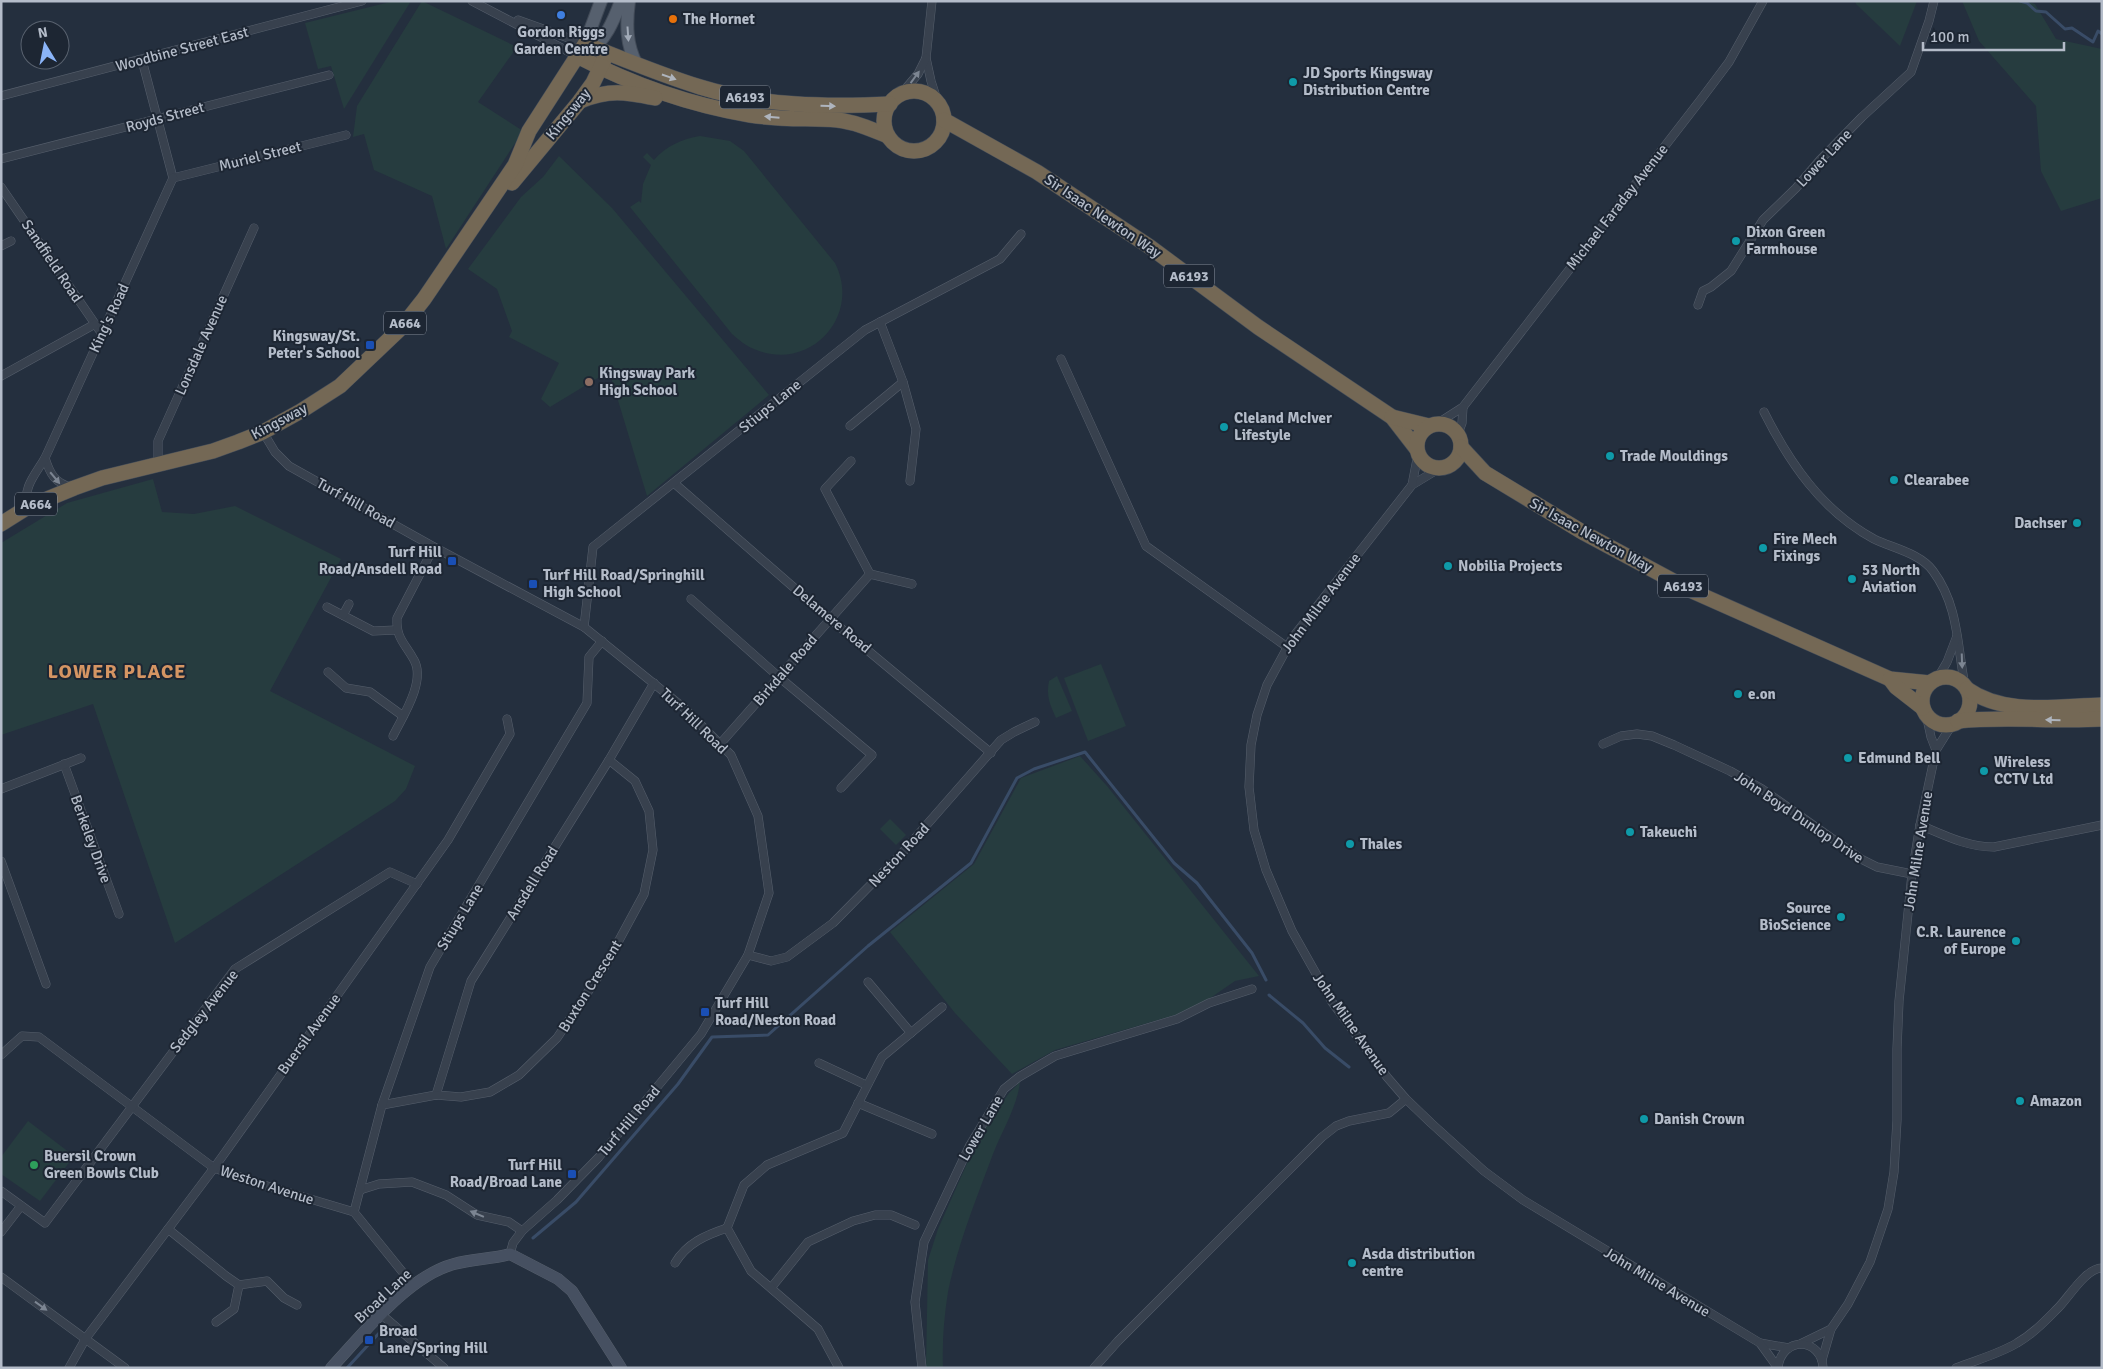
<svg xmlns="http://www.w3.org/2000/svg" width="2103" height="1369" viewBox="0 0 2103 1369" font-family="Signika,sans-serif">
<rect width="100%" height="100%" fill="#242f3e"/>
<g fill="#263c3f">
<polygon points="394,1 411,1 344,109 331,66 318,69 305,23"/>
<polygon points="422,1 517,47 478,102 523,131 446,249 432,196 374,170 364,134 353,137 357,106"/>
<polygon points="1855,1 1917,1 1900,46 1856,4"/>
<polygon points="1962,1 2026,1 2035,4 2056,39 2102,49 2102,198 2061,211 2041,171 2036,106 1979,41"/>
<path d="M700,136L730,141L744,151L835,263C862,316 810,373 754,349C746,346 739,340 732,334L630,207L639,201L641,203L643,184L651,165L643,157L647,153L654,160C666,146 682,139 700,136Z"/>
<polygon points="559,156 612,208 769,395 647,496 610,374 606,373 550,407 541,399 559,363 509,337 512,331 497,289 468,269 521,197 543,177"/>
<polygon points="153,479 162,512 194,514 235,506 341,559 270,691 415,766 406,789 395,801 175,943 93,704 1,735 1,543 67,503"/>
<polygon points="1101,664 1126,726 1088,741 1064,678"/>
<path d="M1057,676L1072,711L1056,718C1050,705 1046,696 1049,681Z"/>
<polygon points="1080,756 1107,786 1259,976 1235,981 1206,1001 1182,1013 1055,1050 1012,1074 955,1013 890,932 974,864 1021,778"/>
<polygon points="890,819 906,835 896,845 880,829"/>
<path d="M1020,1082C1017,1107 1002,1131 993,1154C977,1197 957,1246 948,1292C944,1317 942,1342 943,1368H926L928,1260L938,1229L980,1134L1009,1093Z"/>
<polygon points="28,1121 74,1156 40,1201 1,1174 1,1157"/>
</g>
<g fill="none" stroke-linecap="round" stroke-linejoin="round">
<g stroke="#394c67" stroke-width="3">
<polyline points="2020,1 2027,3 2036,11 2046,12 2065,29 2072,28 2093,42 2098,31 2102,34"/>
<polyline points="1269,995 1303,1023 1325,1048 1349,1067"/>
<polyline points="533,1238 576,1202 678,1084 712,1037 768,1035 868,946 971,863 1017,778 1034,769 1085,752 1174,863 1197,883 1252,953 1266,980"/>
<polyline points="347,1368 381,1331"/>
</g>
<defs>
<g id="street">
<polyline points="472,1 577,56"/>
<polyline points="932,1 926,58 931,81 939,106"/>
<polyline points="518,20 585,44"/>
<polyline points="142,60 173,178"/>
<polyline points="901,94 918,74 926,58"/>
<polyline points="1,96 362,1"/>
<polyline points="1,159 329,75"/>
<polyline points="173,178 346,135"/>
<polyline points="1,187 102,334"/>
<polyline points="1,246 11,241"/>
<polyline points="1698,305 1703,291 1711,287 1731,271 1763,220 1796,188 1820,160 1862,117 1911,72 1929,21 1934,1"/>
<polyline points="880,322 903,382 916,429 910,481"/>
<polyline points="1061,359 1146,546 1287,647"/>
<polyline points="1,376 95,324"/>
<path d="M1764,412C1789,462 1822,511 1874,539C1892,548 1920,553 1933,571C1959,606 1957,646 1965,686"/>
<polyline points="1438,423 1463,407 1702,98 1729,62 1763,1"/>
<polyline points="850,426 903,382"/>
<polyline points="263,432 275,452 289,466 434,547 584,627 684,708 731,755 758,816 769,893 748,955 701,1034 599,1157 557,1200 522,1231 513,1243 510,1254"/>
<polyline points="1458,434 1462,423 1463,407"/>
<path d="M45,458C50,474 55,483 71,487"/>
<polyline points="851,461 825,489 870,574 912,584"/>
<polyline points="158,465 158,441 254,228"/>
<polyline points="1440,468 1412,485 1293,637 1267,685 1257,715 1251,745 1249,787 1254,830 1266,870 1292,931 1332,1002 1387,1077 1406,1099 1431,1123 1484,1171 1523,1200 1760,1343 1789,1348"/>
<polyline points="674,483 830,619 991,753"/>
<polyline points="1412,485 1418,454"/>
<path d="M28,507C22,488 35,475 45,458L173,178"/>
<polyline points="691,599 779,677 872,755 841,788"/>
<polyline points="327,607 373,631 396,630"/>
<polyline points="343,615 349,604"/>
<polyline points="584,627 593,547 865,330 1000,259 1021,234"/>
<polyline points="328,672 346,688 370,692 403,716"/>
<polyline points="1937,679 1947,662 1957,636"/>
<polyline points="1926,714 1931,737 1936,750"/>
<path d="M393,736C403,716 426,681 414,660C405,643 396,639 397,618L434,547"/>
<polyline points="720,744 870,574"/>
<polyline points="1603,744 1621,736 1637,734 1652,736 1674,745 1730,771 1762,789 1861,859 1877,867 1912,874"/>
<polyline points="64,764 119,914"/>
<polyline points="1,789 81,758"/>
<path d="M1920,825C1944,835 1967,847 1994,847L2102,825"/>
<polyline points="1,861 46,984"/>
<polyline points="748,955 771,961 787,957 833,923 902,853 1001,740 1014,732 1035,722"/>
<polyline points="868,982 911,1033"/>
<polyline points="1,1055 22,1036 39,1037 214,1168 270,1187 354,1212 413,1285"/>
<polyline points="819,1063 866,1085"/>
<polyline points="436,1095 471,981 609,760 654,683"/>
<polyline points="858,1103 932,1134"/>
<polyline points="382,1105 436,1095 461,1097 490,1092 519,1075 557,1038 604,968 644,894 653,850 649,811 635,781 609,760"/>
<polyline points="360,1190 379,1184 412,1182 446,1195 477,1215 509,1222 522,1231"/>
<polyline points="1,1191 45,1223 235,969 390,872 417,884"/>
<polyline points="354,1212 382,1105 430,967 587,703 589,657 602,641"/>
<polyline points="168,1229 226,1276 239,1285 267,1281 284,1298 297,1305"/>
<polyline points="1,1232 21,1206"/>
<path d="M675,1263C687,1243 706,1235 727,1228"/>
<polyline points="1,1277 125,1368"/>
<polyline points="771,1288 808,1242 853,1221 875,1215 891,1215 915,1225"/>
<polyline points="382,1315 444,1368"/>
<polyline points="216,1322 234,1309 239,1285"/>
<polyline points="1760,1343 1778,1368"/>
<polyline points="1800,1344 1831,1329"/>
<polyline points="1822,1360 1831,1329 1848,1304 1870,1262 1888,1209 1894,1172 1897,1120 1897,1049 1899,1001 1912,874 1920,825 1936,750 1953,723"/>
<polyline points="69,1368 86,1338 214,1168 448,840 510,734 507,719"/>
<polyline points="839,1368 818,1329 751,1271 727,1228 744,1185 767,1165 843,1133 882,1057 942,1007"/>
<polyline points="922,1368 915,1302 924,1242 970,1145 1004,1089 1019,1077 1055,1056 1177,1019 1209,1003 1252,989"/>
<polyline points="1094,1368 1118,1341 1322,1137 1336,1126 1349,1121 1389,1113 1406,1099"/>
<path d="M1778,1368C1781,1336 1822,1337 1823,1368"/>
<path d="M1956,1368C1976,1360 1999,1354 2017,1343C2033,1334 2045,1321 2058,1308C2069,1297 2086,1268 2102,1268"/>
</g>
<path id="secondary" d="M331,1368C363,1334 408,1276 454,1264C472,1259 492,1259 510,1254L558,1279L572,1291L621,1368"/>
<g id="primary">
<path d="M629,1C626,24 626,45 637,65"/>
<polyline points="585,44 601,1"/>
<path d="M588,53C606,39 613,22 621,1"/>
</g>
<g id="highway">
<path d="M577,56C631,84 690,105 750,115C779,120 808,118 837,120C855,122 871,129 888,136"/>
<circle cx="914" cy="121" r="30"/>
<path d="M580,101C609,89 625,92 655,98"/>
<polyline points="944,120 1037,172 1150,247 1258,327 1392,417 1416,448"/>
<polyline points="512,183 580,101 593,83 604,60"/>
<polyline points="1392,417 1429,426"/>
<circle cx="1439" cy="446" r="22"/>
<polyline points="1461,447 1485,473 1584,533 1692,591 1890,679 1930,683"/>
<path d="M1,524L28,507L74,488L102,478L213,451L238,442L263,432L301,411L340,386L401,328L424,299L515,165L529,131L585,44C623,59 661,75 700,87C761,106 826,107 890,104"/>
<circle cx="1946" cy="701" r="24"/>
<polyline points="1890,679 1896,687 1923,708"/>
<path d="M1967,689C2005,716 2057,706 2102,705"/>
<path d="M1958,721C2006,716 2054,722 2102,719"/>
</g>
</defs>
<use href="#street" stroke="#565f6c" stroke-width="9"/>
<use href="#secondary" stroke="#565f6c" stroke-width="12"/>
<use href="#primary" stroke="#414a57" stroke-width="14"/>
<use href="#highway" stroke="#434c59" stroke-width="16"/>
<use href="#street" stroke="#38414e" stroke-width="8"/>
<use href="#secondary" stroke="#465061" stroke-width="11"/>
<use href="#primary" stroke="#56606e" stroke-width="12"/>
<use href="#highway" stroke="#746855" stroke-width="15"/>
</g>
<defs><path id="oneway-solid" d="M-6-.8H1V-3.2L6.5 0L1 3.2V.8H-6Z" transform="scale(1.25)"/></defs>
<use fill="#a1aab7" href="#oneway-solid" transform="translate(628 34) rotate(86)"/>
<g fill="#aeb4bd">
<use href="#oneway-solid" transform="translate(669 77) rotate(19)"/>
<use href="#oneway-solid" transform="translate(828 106) rotate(2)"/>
<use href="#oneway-solid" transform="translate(772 117) rotate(-175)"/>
<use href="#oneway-solid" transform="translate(2053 720) rotate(-178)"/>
</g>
<g fill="#7c8592">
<use href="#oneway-solid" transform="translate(915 77) rotate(-54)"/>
<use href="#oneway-solid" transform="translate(55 478) rotate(50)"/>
<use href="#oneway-solid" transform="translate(1962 661) rotate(88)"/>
<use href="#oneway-solid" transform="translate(477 1214) rotate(-157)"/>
<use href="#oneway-solid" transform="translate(41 1306) rotate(36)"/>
</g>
<circle fill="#3f7fe0" stroke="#1d2633" stroke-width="2" cx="561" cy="15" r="5"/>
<circle fill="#e8710a" stroke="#1d2633" stroke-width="2" cx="673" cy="19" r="5"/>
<g fill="#0f9aa8" stroke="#1d2633" stroke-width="2">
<circle cx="1293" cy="82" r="5"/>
<circle cx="1736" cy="241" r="5"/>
<circle cx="1224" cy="427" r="5"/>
<circle cx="1610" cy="456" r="5"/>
<circle cx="1894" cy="480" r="5"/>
<circle cx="2077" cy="523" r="5"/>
<circle cx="1763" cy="548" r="5"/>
<circle cx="1448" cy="566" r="5"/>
<circle cx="1852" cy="579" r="5"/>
<circle cx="1738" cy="694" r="5"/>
<circle cx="1848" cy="758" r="5"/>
<circle cx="1984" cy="771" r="5"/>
<circle cx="1630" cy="832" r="5"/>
<circle cx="1350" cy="844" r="5"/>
<circle cx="1841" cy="917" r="5"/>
<circle cx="2016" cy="941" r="5"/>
<circle cx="2020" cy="1101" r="5"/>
<circle cx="1644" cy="1119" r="5"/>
<circle cx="1352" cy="1263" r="5"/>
</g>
<g fill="#1a4fb4" stroke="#1d2633" stroke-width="2">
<rect x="365" y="340" width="10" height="10" rx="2.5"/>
<rect x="447" y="556" width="10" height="10" rx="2.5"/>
<rect x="528" y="579" width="10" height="10" rx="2.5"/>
<rect x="700" y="1007" width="10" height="10" rx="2.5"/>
<rect x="567" y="1169" width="10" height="10" rx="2.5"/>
<rect x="364" y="1335" width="10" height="10" rx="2.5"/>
</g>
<circle fill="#8d6e63" stroke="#1d2633" stroke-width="2" cx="589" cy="382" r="5"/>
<circle fill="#2e9e5b" stroke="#1d2633" stroke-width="2" cx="34" cy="1165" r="5"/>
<g text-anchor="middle" stroke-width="4" stroke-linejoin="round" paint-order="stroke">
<g fill="#1d2633" stroke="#878f9c" stroke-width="1">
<rect x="720" y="85.5" width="50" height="23" rx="4"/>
<rect x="1164" y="264.5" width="50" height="23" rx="4"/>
<rect x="384" y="311.5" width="42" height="23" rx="4"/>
<rect x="15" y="492.5" width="42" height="23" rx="4"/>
<rect x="1658" y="574.5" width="50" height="23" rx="4"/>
</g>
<g font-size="14" font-weight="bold" fill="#b4bcc9">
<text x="745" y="102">A6193</text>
<text x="1189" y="281">A6193</text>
<text x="405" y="328">A664</text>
<text x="36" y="509">A664</text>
<text x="1683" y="591">A6193</text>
</g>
<g font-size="15" font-weight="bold" fill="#b4bcc9" stroke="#1d2633" text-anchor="start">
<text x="683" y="24">The Hornet</text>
<text x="561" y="37" text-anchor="middle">Gordon Riggs<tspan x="561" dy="17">Garden Centre</tspan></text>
<text x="1303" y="78">JD Sports Kingsway<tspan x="1303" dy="17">Distribution Centre</tspan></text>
<text x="1746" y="237">Dixon Green<tspan x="1746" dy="17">Farmhouse</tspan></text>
<text x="360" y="341" text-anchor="end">Kingsway/St.<tspan x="360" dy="17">Peter's School</tspan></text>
<text x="599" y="378">Kingsway Park<tspan x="599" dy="17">High School</tspan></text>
<text x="1234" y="423">Cleland McIver<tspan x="1234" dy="17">Lifestyle</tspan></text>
<text x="1620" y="461">Trade Mouldings</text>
<text x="1904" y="485">Clearabee</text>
<text x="2067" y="528" text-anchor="end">Dachser</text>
<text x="1773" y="544">Fire Mech<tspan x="1773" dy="17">Fixings</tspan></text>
<text x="442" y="557" text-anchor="end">Turf Hill<tspan x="442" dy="17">Road/Ansdell Road</tspan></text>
<text x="1458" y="571">Nobilia Projects</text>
<text x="1862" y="575">53 North<tspan x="1862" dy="17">Aviation</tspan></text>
<text x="543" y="580">Turf Hill Road/Springhill<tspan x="543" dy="17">High School</tspan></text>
<text x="1748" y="699">e.on</text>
<text x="1858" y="763">Edmund Bell</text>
<text x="1994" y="767">Wireless<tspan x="1994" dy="17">CCTV Ltd</tspan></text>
<text x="1640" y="837">Takeuchi</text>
<text x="1360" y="849">Thales</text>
<text x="1831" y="913" text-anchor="end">Source<tspan x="1831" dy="17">BioScience</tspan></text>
<text x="2006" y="937" text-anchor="end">C.R. Laurence<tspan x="2006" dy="17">of Europe</tspan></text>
<text x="715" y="1008">Turf Hill<tspan x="715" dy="17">Road/Neston Road</tspan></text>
<text x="2030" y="1106">Amazon</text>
<text x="1654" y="1124">Danish Crown</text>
<text x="44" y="1161">Buersil Crown<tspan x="44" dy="17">Green Bowls Club</tspan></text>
<text x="562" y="1170" text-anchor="end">Turf Hill<tspan x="562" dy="17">Road/Broad Lane</tspan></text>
<text x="1362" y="1259">Asda distribution<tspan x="1362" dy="17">centre</tspan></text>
<text x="379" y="1336">Broad<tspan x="379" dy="17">Lane/Spring Hill</tspan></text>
</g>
<g font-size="15" fill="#b4bcc9" stroke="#1d2633">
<text transform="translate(182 49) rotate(-15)" y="5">Woodbine Street East</text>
<text transform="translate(568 114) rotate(-51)" y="5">Kingsway</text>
<text transform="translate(165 117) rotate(-15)" y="5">Royds Street</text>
<text transform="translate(260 156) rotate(-14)" y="5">Muriel Street</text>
<text transform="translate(1824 158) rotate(-47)" y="5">Lower Lane</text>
<text transform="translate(1617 207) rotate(-52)" y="5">Michael Faraday Avenue</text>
<text transform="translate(1103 216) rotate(34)" y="5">Sir Isaac Newton Way</text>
<text transform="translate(52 261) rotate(56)" y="5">Sandfield Road</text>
<text transform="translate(109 318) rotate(-65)" y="5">King's Road</text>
<text transform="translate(201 345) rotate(-66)" y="5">Lonsdale Avenue</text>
<text transform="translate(770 406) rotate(-39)" y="5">Stiups Lane</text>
<text transform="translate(279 421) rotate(-28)" y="5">Kingsway</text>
<text transform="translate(356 503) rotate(29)" y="5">Turf Hill Road</text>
<text transform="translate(1591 535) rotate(29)" y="5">Sir Isaac Newton Way</text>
<text transform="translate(1321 603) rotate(-53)" y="5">John Milne Avenue</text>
<text transform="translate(832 619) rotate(40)" y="5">Delamere Road</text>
<text transform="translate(785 670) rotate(-49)" y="5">Birkdale Road</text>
<text transform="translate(694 721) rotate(44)" y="5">Turf Hill Road</text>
<text transform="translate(1799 817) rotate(34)" y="5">John Boyd Dunlop Drive</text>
<text transform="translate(91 839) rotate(70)" y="5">Berkeley Drive</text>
<text transform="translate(1918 851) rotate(-81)" y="5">John Milne Avenue</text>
<text transform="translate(899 855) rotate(-47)" y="5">Neston Road</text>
<text transform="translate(532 883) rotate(-58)" y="5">Ansdell Road</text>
<text transform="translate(460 917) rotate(-59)" y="5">Stiups Lane</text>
<text transform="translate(590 986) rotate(-58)" y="5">Buxton Crescent</text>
<text transform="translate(204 1011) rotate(-52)" y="5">Sedgley Avenue</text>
<text transform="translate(1351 1024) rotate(55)" y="5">John Milne Avenue</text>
<text transform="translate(309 1034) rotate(-54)" y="5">Buersil Avenue</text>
<text transform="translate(629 1121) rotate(-50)" y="5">Turf Hill Road</text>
<text transform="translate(981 1128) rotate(-60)" y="5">Lower Lane</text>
<text transform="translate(267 1185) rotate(18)" y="5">Weston Avenue</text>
<text transform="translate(1657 1282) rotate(31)" y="5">John Milne Avenue</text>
<text transform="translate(383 1296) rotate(-43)" y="5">Broad Lane</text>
</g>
<g font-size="20" font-weight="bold" letter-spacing="1" fill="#d59563" stroke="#1d2633">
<text x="117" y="678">LOWER PLACE</text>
</g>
</g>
<rect width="2103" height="1369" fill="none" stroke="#b4bcc9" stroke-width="5"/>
<g transform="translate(45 45) rotate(350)"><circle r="24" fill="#1d2633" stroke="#59626f"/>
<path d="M0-4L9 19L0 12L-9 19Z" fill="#8ab4f8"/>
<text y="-8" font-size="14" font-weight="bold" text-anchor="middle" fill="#b4bcc9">N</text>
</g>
<path d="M1923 42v8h141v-8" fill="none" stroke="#b4bcc9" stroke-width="2.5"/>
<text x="1930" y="42" font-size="15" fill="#b4bcc9" stroke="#1d2633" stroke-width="4" paint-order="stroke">100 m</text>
</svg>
